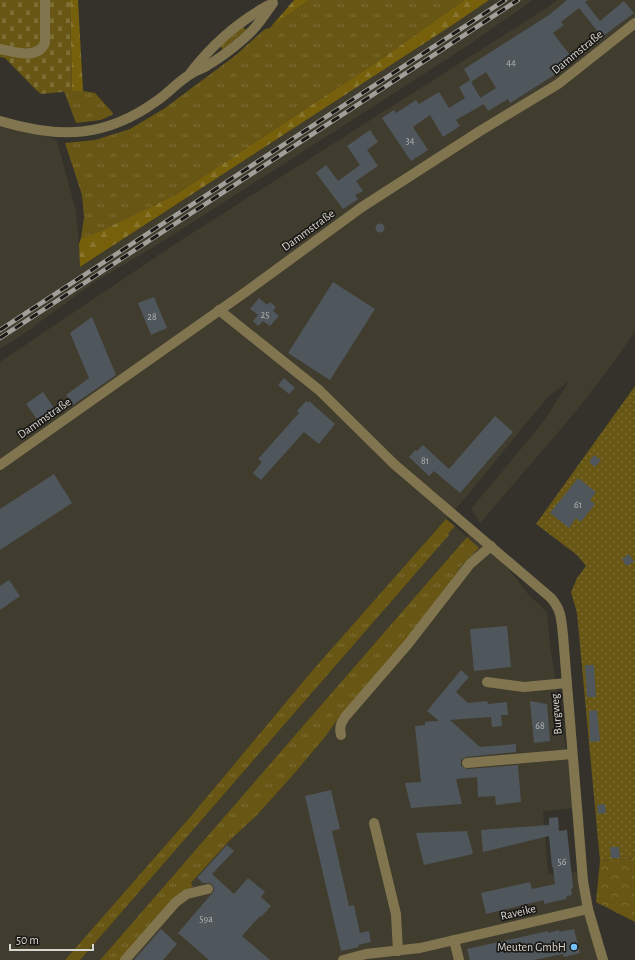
<svg xmlns="http://www.w3.org/2000/svg" width="635" height="960" viewBox="0 0 635 960" font-family="'Alegreya Sans',sans-serif">
<defs>
<pattern id="grass-tufts" width="24" height="20" patternUnits="userSpaceOnUse"><rect width="24" height="20" fill="#685615"/><path d="M3 7l-1-3M5 7V3M7 7l1-3M15 17l-1-3M17 17v-4M19 17l1-3" fill="none" stroke="#7d6e36"/></pattern>
<pattern id="forest-firs" width="22" height="20" patternUnits="userSpaceOnUse"><rect width="22" height="20" fill="#76600c"/><path d="M5 1l3.5 6h-7zM16 11l3.5 6h-7z" fill="#89762e"/></pattern>
<pattern id="cemetery-stones" width="16" height="16" patternUnits="userSpaceOnUse"><rect width="16" height="16" fill="#685615"/><path d="M2 7V4a2 2 0 0 1 4 0v3zM10 15v-3a2 2 0 0 1 4 0v3z" fill="#7d6e36"/></pattern>
<pattern id="park-crowns" width="20" height="18" patternUnits="userSpaceOnUse"><rect width="20" height="18" fill="#685615"/><path d="M2 6a3 3 0 1 1 6 0M12 15a3 3 0 1 1 6 0" fill="none" stroke="#7d6e36"/></pattern>
<pattern id="garden-dots" width="8" height="8" patternUnits="userSpaceOnUse"><rect width="8" height="8" fill="#685615"/><path d="M2 2h.1M6 6h.1" fill="none" stroke="#7d6e36" stroke-width="1.8" stroke-linecap="round"/></pattern>
</defs>
<rect width="100%" height="100%" fill="#34322a"/>
<g fill="#403c2e">
<polygon points="489,0 533,0 473,42 424,74 154,247 96,281 22,335 0,349 0,127 49,137 57,141 76,211 81,267 454,24"/>
<polygon points="557,0 635,0 635,331 614,362 577,410 480,523 471,509 544,421 569,381 547,398 461,503 312,671 191,816 65,960 0,960 0,362 172,246 548,7"/>
<polygon points="455,526 467,537 473,531 497,554 528,594 547,612 550,645 575,808 543,811 548,874 581,872 598,960 122,960 229,841 257,815 293,775 325,737 340,716 443,593 462,565 467,561 467,537 100,960 80,960 449,535 448,534"/>
</g>
<g fill="url(#grass-tufts)">
<polygon points="309,0 464,0 384,57 175,195 100,231 81,238 84,217 82,195 65,143 95,140 130,129 165,108 236,55 265,29 270,28"/>
<polygon points="242,26 246,30 223,50 219,45"/>
<polygon points="64,91 83,91 95,93 113,113 112,115 101,120 76,123"/>
<polygon points="446,519 455,526 448,534 449,535 80,960 65,960 191,816 312,671"/>
<polygon points="467,537 479,548 462,565 443,593 405,643 340,716 325,737 293,775 257,815 229,841 191,883 193,887 189,889 122,960 100,960"/>
</g>
<g fill="url(#forest-firs)">
<polygon points="70,0 78,0 83,91 72,91"/>
<polygon points="294,0 309,0 270,28"/>
<polygon points="464,0 489,0 454,24 80,267 79,244 81,238 100,231 175,195 384,57"/>
</g>
<polygon fill="url(#cemetery-stones)" points="0,0 70,0 72,91 41,94 36,90 5,58 0,57"/>
<polygon fill="url(#park-crowns)" points="635,858 635,922 596,902 600,861"/>
<polygon fill="url(#garden-dots)" points="635,386 635,858 600,861 577,613 571,592 577,578 586,566 577,555 536,524"/>
<g fill="#4f575c">
<polygon points="567,0 588,0 585,2 600,21 624,1 634,13 602,37 579,8 561,22 564,25 553,33 570,55 556,66 559,72 515,100 510,103 508,99 488,111 480,98 496,88 486,72 471,82 484,104 456,120 460,126 443,137 430,115 413,127 428,150 411,161 382,118 394,110 396,113 416,100 419,104 439,92 449,108 465,98 459,87 470,80 464,69 549,15"/>
<polygon points="370,130 378,142 367,150 378,166 356,181 363,191 355,195 358,199 343,209 316,173 326,165 338,181 360,165 347,146"/>
<circle cx="380" cy="228" r="4.5"/>
<polygon points="333,282 375,309 330,380 288,353"/>
<polygon points="154,297 167,328 151,335 138,303"/>
<polygon points="259,298 267,305 270,302 276,307 273,311 279,316 270,326 263,321 258,326 253,321 258,315 250,309"/>
<polygon points="92,317 116,375 73,405 66,395 89,378 70,333"/>
<polygon points="284,378 295,388 289,394 278,385"/>
<polygon points="43,392 58,414 42,426 26,404"/>
<polygon points="306,401 308,403 309,401 335,424 319,444 304,432 261,480 253,473 262,462 258,459 299,413 297,411"/>
<polygon points="495,416 513,432 460,493 434,471 429,476 409,457 415,450 417,451 423,445 449,469"/>
<polygon points="594,455 601,460 595,467 589,462"/>
<polygon points="54,474 72,503 0,550 0,509"/>
<polygon points="578,478 596,492 590,500 595,504 581,522 576,518 569,528 550,513"/>
<polygon points="629,554 634,562 626,566 622,559"/>
<polygon points="9,580 20,596 0,610 0,586"/>
<polygon points="507,626 511,667 474,671 470,629"/>
<polygon points="585,665 594,665 596,697 587,697"/>
<polygon points="461,670 469,677 456,692 468,703 487,701 488,704 507,702 508,715 501,715 502,726 492,727 491,717 450,720 480,747 516,744 516,752 466,757 461,760 461,766 468,769 518,765 521,802 496,805 495,796 478,797 477,777 456,779 462,804 411,808 405,783 421,782 415,726 425,725 425,722 449,720 439,721 427,711"/>
<polygon points="530,701 547,704 550,741 534,743"/>
<polygon points="597,710 600,741 590,742 589,711"/>
<polygon points="331,790 340,829 332,831 349,906 354,905 360,933 369,931 371,942 358,945 359,947 341,951 305,796"/>
<polygon points="605,804 606,813 598,814 597,805"/>
<polygon points="558,817 559,831 567,830 573,887 571,890 572,895 567,896 566,899 544,904 544,900 486,914 481,893 530,882 532,889 555,884 553,867 552,867 549,836 483,852 481,830 549,825 549,818"/>
<polygon points="467,831 473,854 424,865 416,833"/>
<polygon points="227,845 234,851 212,874 234,894 248,878 265,892 261,897 271,906 261,917 260,916 242,936 270,960 209,960 178,933 214,891 214,888 212,884 209,883 203,883 197,878"/>
<polygon points="610,847 619,847 620,858 611,858"/>
<polygon points="161,929 177,944 163,960 134,960"/>
<polygon points="574,929 580,953 564,957 563,954 534,960 470,960 467,949 548,931 548,933 559,930 559,932"/>
</g>
<g fill="none" stroke-linecap="round" stroke-linejoin="round">
<g stroke="#817550" stroke-width="10">
<path d="M0,49C14,52 37,60 45,43V0"/>
<path d="M191,72C212,45 239,21 269,5"/>
<path d="M0,121C61,139 106,138 158,100C169,92 178,82 189,75C195,71 202,69 208,65C222,57 247,38 257,25C263,18 268,10 273,3"/>
<path d="M219,310L319,390L394,464L551,598C562,611 561,619 563,635L583,881L588,909L603,960"/>
<polyline points="0,465 247,291 362,207 480,131 558,84 635,23"/>
<polyline points="487,682 524,687 567,683"/>
<path d="M341,735C339,727 341,723 345,717L408,644L470,564L491,546"/>
<polyline points="467,763 572,754"/>
<polyline points="374,823 396,914 398,951"/>
<polyline points="454,940 459,960"/>
<polyline points="125,960 176,902 187,894 208,889"/>
<polyline points="343,960 366,954 420,948 588,909"/>
</g>
<defs>
<g id="rail">
<polyline points="0,330 505,0"/>
<polyline points="0,338 518,0"/>
</g>
</defs>
<use href="#rail" stroke="#a19f99" stroke-width="4.5"/>
<use href="#rail" stroke="#1b1a16" stroke-width="3" stroke-dasharray="9" stroke-linecap="butt"/>
</g>
<circle fill="#73c1f6" stroke="#1b1a16" stroke-width="1.5" cx="574" cy="947" r="4"/>
<g text-anchor="middle" stroke-width="3.5" stroke-linejoin="round" paint-order="stroke">
<g font-size="10" fill="#b6b6b4">
<text x="511" y="66">44</text>
<text x="410" y="144">34</text>
<text x="265" y="318">25</text>
<text x="152" y="320">28</text>
<text x="425" y="464">81</text>
<text x="578" y="508">61</text>
<text x="540" y="729">68</text>
<text x="562" y="865">56</text>
<text x="206" y="922">59a</text>
</g>
<g font-size="12" fill="#d8d6d1" stroke="#1b1a16">
<text transform="translate(577 52) rotate(-39)" y="4">Dammstraße</text>
<text transform="translate(308 230) rotate(-36)" y="4">Dammstraße</text>
<text transform="translate(44 418) rotate(-35)" y="4">Dammstraße</text>
<text transform="translate(556 714) rotate(-95)" y="4">Burgweg</text>
<text transform="translate(518 912) rotate(-13)" y="4">Raveike</text>
</g>
<g font-size="12" fill="#d8d6d1" stroke="#1b1a16" text-anchor="end">
<text x="566" y="951">Meuten GmbH</text>
</g>
</g>
<path d="M10 944v6h83v-6" fill="none" stroke="#d8d6d1" stroke-width="2"/>
<text x="16" y="944" font-size="12" fill="#d8d6d1" stroke="#1b1a16" stroke-width="3" paint-order="stroke">50 m</text>
</svg>
